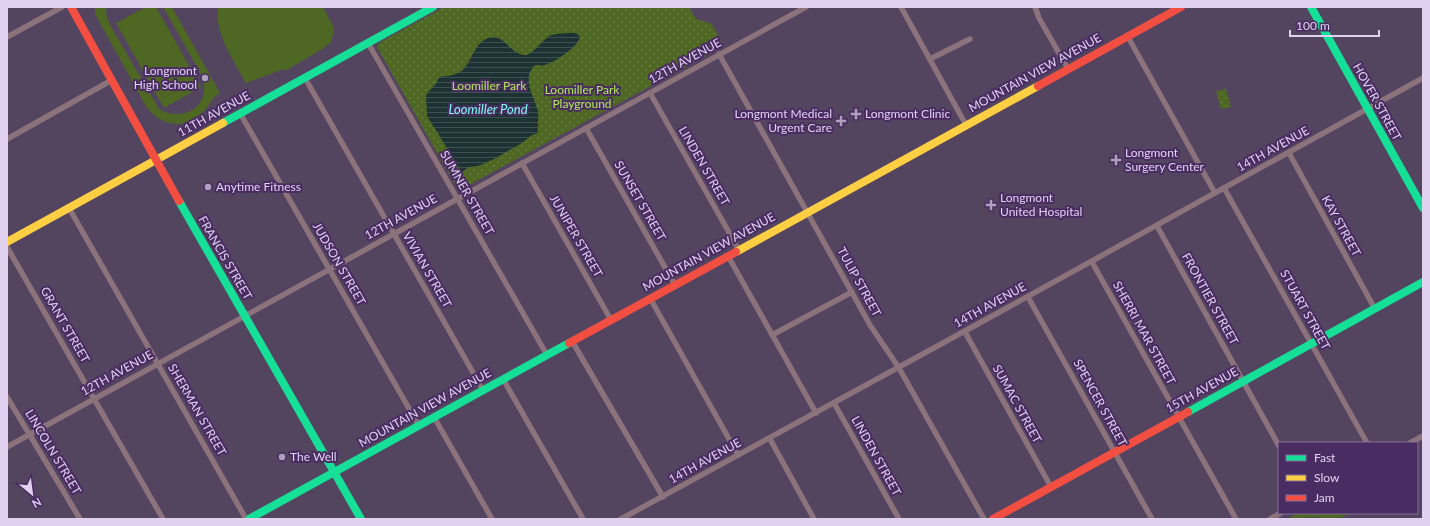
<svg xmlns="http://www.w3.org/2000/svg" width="1430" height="526" viewBox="0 0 1430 526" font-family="Lato,sans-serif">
<defs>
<pattern id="park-dots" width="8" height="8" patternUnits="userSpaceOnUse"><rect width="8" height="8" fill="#4e6722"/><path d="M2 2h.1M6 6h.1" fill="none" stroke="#677c43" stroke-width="1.8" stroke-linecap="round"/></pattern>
<pattern id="water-rules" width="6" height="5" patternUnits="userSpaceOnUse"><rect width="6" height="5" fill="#1d3333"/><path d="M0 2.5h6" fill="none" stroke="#3e5051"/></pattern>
</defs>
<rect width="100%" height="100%" fill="#534460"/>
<g fill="#4e6722">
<path d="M95,7H106L107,18L110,25L159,109C183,124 213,105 202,76L163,7H172L220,93C211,98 211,104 204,111C186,130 163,127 147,108L95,14Z"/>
<polygon points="146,7 156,7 201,87 164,108 116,23"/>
<path d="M218,7H323L333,26L334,31L331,42L324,48L285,71L284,69L246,83C234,61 214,33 218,7Z"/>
<polygon points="1298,513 1350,513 1339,519 1319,519 1318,517 1287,519"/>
</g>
<g fill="url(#park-dots)">
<polygon points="444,7 689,7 696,19 712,24 724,46 460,190 457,188 377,47 379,43"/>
<polygon points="1226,89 1231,107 1221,109 1216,91"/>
</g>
<path fill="url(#water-rules)" d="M573,33L578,34L580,37C578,47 555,62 545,65C542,66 538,65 535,65C521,79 534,96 538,111C539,118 537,126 538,133L532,135L522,143L494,159L478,166L469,167L462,172L427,116L426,96L428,92L436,84L439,77C446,76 454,76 460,72C472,64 472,46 486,39C504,30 509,55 526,55C532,55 543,40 549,36C556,33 566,33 573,33Z"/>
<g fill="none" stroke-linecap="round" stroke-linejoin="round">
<g stroke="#8b727b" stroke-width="5.5">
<polyline points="901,7 966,125"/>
<polyline points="1035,7 1039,18 1068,69"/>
<polyline points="7,37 62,7"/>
<polyline points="1128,37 1215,193"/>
<polyline points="368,43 547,355"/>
<polyline points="719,54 870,325 899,368 984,519"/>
<polyline points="930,59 970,39"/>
<polyline points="305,78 483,390"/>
<polyline points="650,93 739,250"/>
<polyline points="240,113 419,426"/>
<polyline points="586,128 675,285"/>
<polyline points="7,139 112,80"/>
<polyline points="1289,153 1375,309"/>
<polyline points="522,163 611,320"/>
<polyline points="1224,188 1367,443"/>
<polyline points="69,208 246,519"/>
<polyline points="1157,226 1279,446"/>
<polyline points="7,247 163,519"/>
<polyline points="728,256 816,413"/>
<polyline points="1092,262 1236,519"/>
<polyline points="1028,297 1152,519"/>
<polyline points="650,298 738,455"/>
<polyline points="965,332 1051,487"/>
<polyline points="772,335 852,292"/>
<polyline points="572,341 663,497"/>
<polyline points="503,379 583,519"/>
<polyline points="7,397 80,519"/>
<polyline points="834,403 899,519"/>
<polyline points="434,417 492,519"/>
<polyline points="770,439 814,519"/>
<polyline points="1410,443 1423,436"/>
<polyline points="7,447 806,7"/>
<polyline points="621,519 996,314 1423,78"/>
<polyline points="1270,519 1281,513"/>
</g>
<g stroke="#16e098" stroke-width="8">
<polyline points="1311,7 1423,208"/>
<polyline points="223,123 433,7"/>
<polyline points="179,201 361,519"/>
<polyline points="1188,412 1423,282"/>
<polyline points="249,519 569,343"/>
</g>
<g stroke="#ffcf43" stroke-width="8">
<polyline points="7,242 223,123"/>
<polyline points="736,252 1038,86"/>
</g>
<g stroke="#f24e42" stroke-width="8">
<polyline points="71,7 179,201"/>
<polyline points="1038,86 1181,7"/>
<polyline points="569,343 736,252"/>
<polyline points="993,519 1188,412"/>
</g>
</g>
<g fill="#afa0be" stroke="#492c61" stroke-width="1.5">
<circle cx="205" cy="78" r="4"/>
<path d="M854 108h4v4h4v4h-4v4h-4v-4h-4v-4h4z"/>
<path d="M839 115h4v4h4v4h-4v4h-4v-4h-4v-4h4z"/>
<path d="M1114 154h4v4h4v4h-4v4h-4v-4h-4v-4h4z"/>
<circle cx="208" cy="187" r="4"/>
<path d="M989 199h4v4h4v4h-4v4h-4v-4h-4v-4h4z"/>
<circle cx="282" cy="457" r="4"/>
</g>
<g text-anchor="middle" stroke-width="4" stroke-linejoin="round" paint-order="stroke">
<g font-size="12" fill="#e1d1f1" stroke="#492c61">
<text transform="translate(685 61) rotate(-29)" y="4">12TH AVENUE</text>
<text transform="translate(1035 73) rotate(-29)" y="4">MOUNTAIN VIEW AVENUE</text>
<text transform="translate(1377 102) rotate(61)" y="4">HOVER STREET</text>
<text transform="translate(214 114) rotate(-29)" y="4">11TH AVENUE</text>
<text transform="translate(1273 149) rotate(-29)" y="4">14TH AVENUE</text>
<text transform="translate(704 166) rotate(60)" y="4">LINDEN STREET</text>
<text transform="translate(467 193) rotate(60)" y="4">SUMNER STREET</text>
<text transform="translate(640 201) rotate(60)" y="4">SUNSET STREET</text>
<text transform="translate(401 217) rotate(-29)" y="4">12TH AVENUE</text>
<text transform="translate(1341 226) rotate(61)" y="4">KAY STREET</text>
<text transform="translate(576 236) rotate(60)" y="4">JUNIPER STREET</text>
<text transform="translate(709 252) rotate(-29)" y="4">MOUNTAIN VIEW AVENUE</text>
<text transform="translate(225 258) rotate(60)" y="4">FRANCIS STREET</text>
<text transform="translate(339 264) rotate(60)" y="4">JUDSON STREET</text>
<text transform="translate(427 270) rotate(60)" y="4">VIVIAN STREET</text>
<text transform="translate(859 282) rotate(61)" y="4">TULIP STREET</text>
<text transform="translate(1210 299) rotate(61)" y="4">FRONTIER STREET</text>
<text transform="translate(990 305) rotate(-29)" y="4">14TH AVENUE</text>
<text transform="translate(1305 310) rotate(61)" y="4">STUART STREET</text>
<text transform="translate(65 325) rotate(60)" y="4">GRANT STREET</text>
<text transform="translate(1144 333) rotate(61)" y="4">SHERRI MAR STREET</text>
<text transform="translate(117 373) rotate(-29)" y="4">12TH AVENUE</text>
<text transform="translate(1202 390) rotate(-29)" y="4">15TH AVENUE</text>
<text transform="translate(1100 403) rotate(61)" y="4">SPENCER STREET</text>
<text transform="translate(1017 404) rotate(61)" y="4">SUMAC STREET</text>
<text transform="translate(425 408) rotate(-29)" y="4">MOUNTAIN VIEW AVENUE</text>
<text transform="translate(197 410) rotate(60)" y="4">SHERMAN STREET</text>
<text transform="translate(53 452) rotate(59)" y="4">LINCOLN STREET</text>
<text transform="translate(876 456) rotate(61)" y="4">LINDEN STREET</text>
<text transform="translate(705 461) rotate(-29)" y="4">14TH AVENUE</text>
</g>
<g font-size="12" fill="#e1d1f1" stroke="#492c61" text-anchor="start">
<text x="197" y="75" text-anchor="end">Longmont<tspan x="197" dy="14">High School</tspan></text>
<text x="832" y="118" text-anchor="end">Longmont Medical<tspan x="832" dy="14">Urgent Care</tspan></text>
<text x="865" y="118">Longmont Clinic</text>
<text x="1125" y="157">Longmont<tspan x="1125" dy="14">Surgery Center</tspan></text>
<text x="216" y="191">Anytime Fitness</text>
<text x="1000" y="202">Longmont<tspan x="1000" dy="14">United Hospital</tspan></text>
<text x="290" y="461">The Well</text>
</g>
<g font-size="12" fill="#b0ea54" stroke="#492c61">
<text x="489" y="90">Loomiller Park</text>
<text x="582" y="94">Loomiller Park<tspan x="582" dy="14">Playground</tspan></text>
</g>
<g font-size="13" font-style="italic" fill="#7ef9ee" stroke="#492c61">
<text x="488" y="114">Loomiller Pond</text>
</g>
</g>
<rect width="1430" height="526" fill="none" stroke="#e1d1f1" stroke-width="16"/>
<rect x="1278" y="442" width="140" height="72" fill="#492c61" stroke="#866e9b"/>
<rect x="1286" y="455" width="20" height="6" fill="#16e098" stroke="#866e9b"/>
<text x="1314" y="462" font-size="12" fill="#e1d1f1">Fast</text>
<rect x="1286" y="475" width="20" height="6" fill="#ffcf43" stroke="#866e9b"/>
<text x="1314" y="482" font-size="12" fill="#e1d1f1">Slow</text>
<rect x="1286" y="495" width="20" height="6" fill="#f24e42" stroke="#866e9b"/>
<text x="1314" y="502" font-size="12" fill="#e1d1f1">Jam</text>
<g transform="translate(32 494) rotate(151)" stroke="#492c61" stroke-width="3" paint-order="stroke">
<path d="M0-3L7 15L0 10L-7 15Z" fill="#e1d1f1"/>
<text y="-6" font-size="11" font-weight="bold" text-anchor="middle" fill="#e1d1f1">N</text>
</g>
<path d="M1290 30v6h89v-6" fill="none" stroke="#e1d1f1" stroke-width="2"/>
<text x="1296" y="30" font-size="12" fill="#e1d1f1" stroke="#492c61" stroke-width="3" paint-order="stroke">100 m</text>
</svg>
